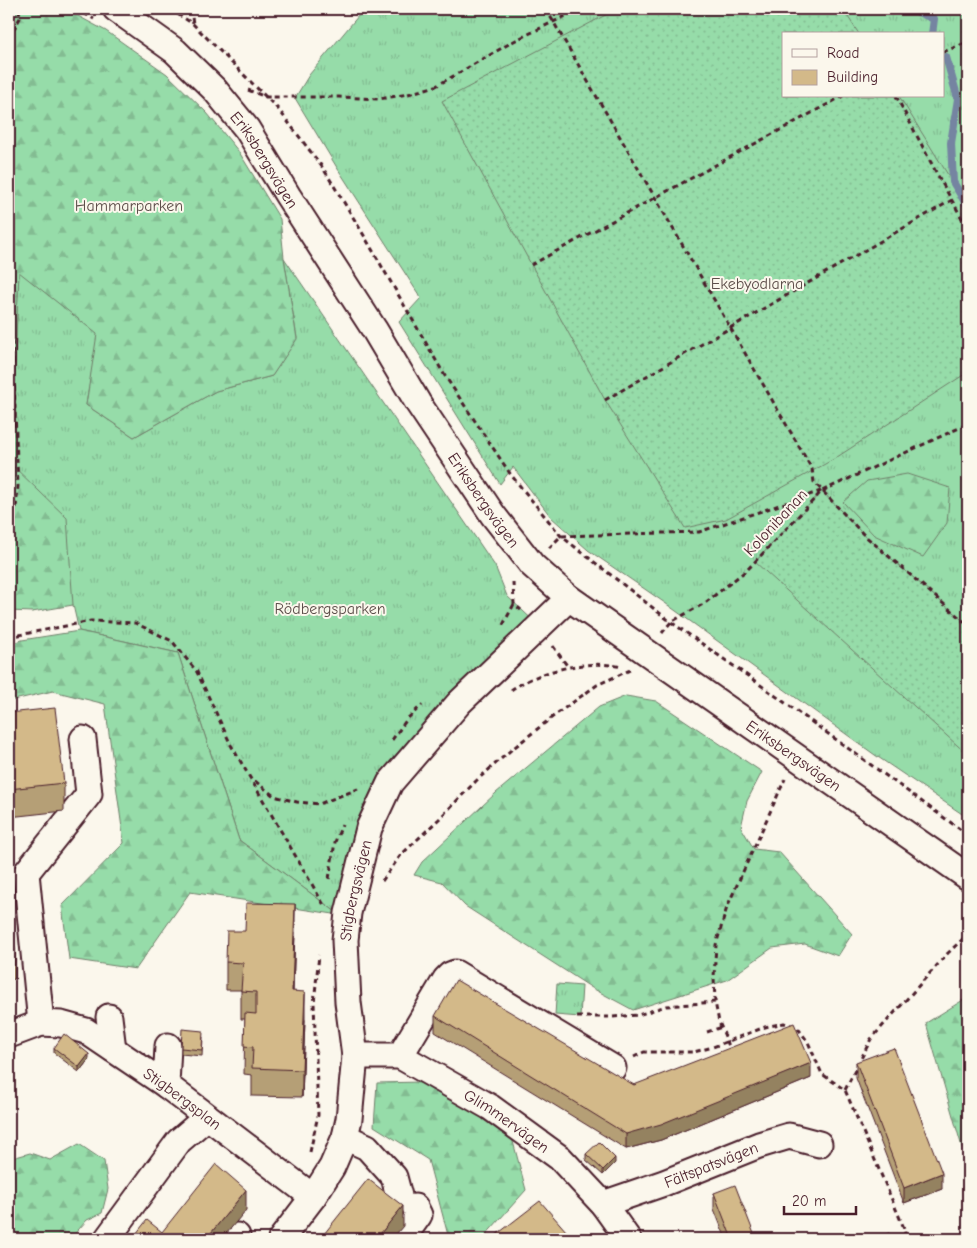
<svg xmlns="http://www.w3.org/2000/svg" width="977" height="1248" viewBox="0 0 977 1248" font-family="'Comic Neue',sans-serif">
<defs>
<pattern id="grass-tufts" width="24" height="20" patternUnits="userSpaceOnUse" patternTransform="scale(1.25)"><rect width="24" height="20" fill="#96dca9"/><path d="M3 7l-1-3M5 7V3M7 7l1-3M15 17l-1-3M17 17v-4M19 17l1-3" fill="none" stroke="#83bc92"/></pattern>
<pattern id="forest-firs" width="22" height="20" patternUnits="userSpaceOnUse" patternTransform="scale(1.25)"><rect width="22" height="20" fill="#96dca9"/><path d="M5 1l3.5 6h-7zM16 11l3.5 6h-7z" fill="#83bc92"/></pattern>
<pattern id="garden-dots" width="8" height="8" patternUnits="userSpaceOnUse" patternTransform="scale(1.25)"><rect width="8" height="8" fill="#96dca9"/><path d="M2 2h.1M6 6h.1" fill="none" stroke="#83bc92" stroke-width="1.8" stroke-linecap="round"/></pattern>
</defs>
<rect width="100%" height="100%" fill="#fbf7ec"/>
<filter id="ink" filterUnits="userSpaceOnUse"><feTurbulence type="fractalNoise" baseFrequency=".02" numOctaves="2"/><feDisplacementMap in="SourceGraphic" scale="10" xChannelSelector="R" yChannelSelector="G"/><feConvolveMatrix kernelMatrix="1 2 1 2 8 2 1 2 1" color-interpolation-filters="sRGB"/></filter>
<g filter="url(#ink)">
<g fill="url(#grass-tufts)" stroke="#707e6a" fill-rule="evenodd">
<path d="M364,9H968V818L875,755L665,603L588,550L551,517L513,467L500,484L399,322L421,298L336,166L295,98L309,75ZM783,34H943V96H783Z"/>
<polygon points="284,258 495,566 507,596 539,626 390,783 340,915 239,840 178,653 79,631 73,605 10,463 19,271 98,334 86,405 134,437 216,391 272,376 297,338"/>
<polygon points="557,984 582,986 580,1017 555,1015"/>
</g>
<g fill="url(#forest-firs)" stroke="#707e6a">
<polygon points="9,9 65,9 106,31 167,74 207,113 239,152 280,219 284,258 297,339 272,376 216,391 134,437 86,405 97,334 19,272 10,463 67,518 73,605 32,612 9,611"/>
<polygon points="907,474 950,488 947,523 923,557 874,535 843,502 867,481"/>
<polygon points="79,631 178,653 239,840 340,915 190,892 136,969 69,959 62,906 124,843 105,704 53,691 9,701 9,645 22,640"/>
<polygon points="626,696 656,701 762,772 747,801 741,827 754,849 779,852 852,934 838,956 805,944 772,948 727,980 633,1010 592,988 465,906 442,882 414,875 422,862 496,793 599,707"/>
<polygon points="968,997 968,1168 926,1023"/>
<polygon points="422,1082 511,1134 526,1190 482,1239 449,1239 428,1160 374,1126 377,1083"/>
<polygon points="79,1144 104,1161 108,1189 102,1213 87,1220 70,1239 9,1239 9,1159 30,1153 50,1160"/>
</g>
<g fill="url(#garden-dots)" stroke="#707e6a">
<polygon points="617,9 843,9 859,34 783,34 783,96 899,96 968,207 968,372 834,459 726,519 685,528 605,400 442,101"/>
<polygon points="822,491 863,534 968,625 968,755 755,562"/>
</g>
<g fill="none" stroke-linecap="round" stroke-linejoin="round">
<g stroke="#7584a1" stroke-width="8">
<polyline points="912,9 934,19 932,34"/>
<polyline points="946,57 958,99 951,143 953,182 968,207"/>
</g>
<defs>
<g id="minor">
<path id="s1" d="M116,9L175,51L215,90L247,129L288,196L374,329L418,403L493,515L532,565L569,598L968,877"/>
<polyline points="109,1017 113,1049"/>
<polyline points="41,1023 26,873 89,794 83,739"/>
<path id="s2" d="M9,1035L41,1023L61,1024L86,1031L166,1085L313,1197"/>
<path id="s3" d="M355,1056H400L490,1107L560,1158L603,1204L628,1239"/>
<polyline points="400,1056 446,979 450,975 455,973 613,1068"/>
<polyline points="166,1085 168,1046"/>
<polyline points="345,1137 367,1147 394,1177 399,1196 391,1207"/>
<path id="s4" d="M603,1204L664,1183L759,1145L789,1136L819,1144"/>
<polyline points="107,1239 179,1141 207,1117"/>
<polyline points="234,1239 237,1236"/>
<path id="s5" d="M281,1239L313,1197L332,1167L345,1137L349,1119L355,1056L348,1002L345,940L348,913L369,828L390,783L459,703L569,598"/>
<polyline points="402,1239 419,1215 415,1207"/>
</g>
</defs>
<use href="#minor" stroke="#4a1f2b" stroke-width="29"/>
<g stroke="#4a1f2b" stroke-width="3" stroke-dasharray="5 4" stroke-linecap="butt">
<polyline points="76,9 94,19"/>
<polyline points="170,9 193,24 279,110 323,168 362,232 445,376 511,475 561,536 671,622 755,681 968,835"/>
<polyline points="191,9 193,24"/>
<polyline points="546,9 812,469 814,482 863,534 968,625"/>
<polyline points="957,9 968,15"/>
<polyline points="9,38 20,18 19,9"/>
<polyline points="943,52 968,42"/>
<polyline points="248,90 266,97 339,97 379,99 408,94 436,86 514,41 580,9"/>
<polyline points="896,96 937,174 968,229"/>
<polyline points="9,260 18,486 16,508 9,523"/>
<polyline points="531,265 843,96"/>
<polyline points="605,400 952,200"/>
<polyline points="549,548 561,536 699,532 821,491"/>
<polyline points="513,582 514,604 521,610"/>
<polyline points="503,625 514,604"/>
<polyline points="662,633 671,622 705,603 748,569 822,491 968,424"/>
<polyline points="9,637 91,621 135,623 172,641 197,672 231,745 324,905"/>
<polyline points="553,646 568,667"/>
<path d="M511,690C540,670 588,659 622,667"/>
<polyline points="392,740 407,719 422,705"/>
<polyline points="255,781 274,796 297,802 319,804 358,789"/>
<polyline points="329,879 335,842 342,825"/>
<polyline points="382,881 401,855 439,819 476,781 511,750 555,715 597,685 630,670"/>
<polyline points="715,1002 714,977 716,945 727,907 785,779"/>
<polyline points="577,1017 612,1017 638,1015 666,1006 715,1002 719,1022 731,1051"/>
<polyline points="707,1032 722,1027"/>
<polyline points="634,1057 644,1052 694,1052 713,1047 765,1027 784,1023 797,1027 808,1042 822,1074 845,1090 904,1228 906,1239"/>
<polyline points="845,1090 871,1039 948,953 968,934"/>
<polyline points="310,1152 318,1115 314,1003 319,955"/>
</g>
<use href="#minor" stroke="#fbf7ec" stroke-width="25"/>
</g>
<g fill="#b59f76" stroke="#4a1f2b">
<polygon points="9,713 64,783 64,811 9,817"/>
<polygon points="9,897 15,951 15,979 9,980"/>
<polygon points="295,932 293,992 305,1020 302,1097 252,1096 252,1075 244,1074 245,1019 241,1019 241,990 226,990 226,962"/>
<polygon points="435,1016 634,1085 811,1078 661,1140 626,1149 435,1032"/>
<polygon points="203,1037 202,1056 181,1054 181,1048"/>
<polygon points="54,1048 89,1059 79,1072 54,1053"/>
<polygon points="856,1062 942,1189 904,1203 856,1078"/>
<polygon points="586,1154 615,1163 603,1175 586,1160"/>
<polygon points="714,1193 756,1239 726,1239 714,1209"/>
</g>
<g fill="#948260" stroke="#4a1f2b">
<polygon points="295,904 295,932 292,1019 292,991"/>
<polygon points="305,992 305,1020 302,1097 302,1070"/>
<polygon points="89,1054 89,1059 79,1072 79,1067"/>
<polygon points="811,1063 811,1078 661,1140 626,1149 626,1134"/>
<polygon points="615,1158 615,1163 603,1175 603,1170"/>
<polygon points="942,1173 942,1189 904,1203 904,1188"/>
<polygon points="246,1190 246,1210 222,1239 206,1239"/>
<polygon points="403,1206 403,1226 392,1239 376,1239"/>
</g>
<g fill="#d3b989" stroke="#4a1f2b">
<polygon points="55,708 64,783 9,789 9,713"/>
<polygon points="9,897 15,951 9,952"/>
<polygon points="246,903 295,904 292,991 305,992 302,1070 252,1068 253,1047 244,1046 245,1013 256,1014 256,992 241,991 243,963 226,962 227,931 245,931"/>
<polygon points="456,980 634,1085 794,1023 811,1063 661,1124 626,1134 435,1016"/>
<polygon points="182,1029 203,1031 202,1050 181,1048"/>
<polygon points="64,1034 89,1054 79,1067 54,1048"/>
<polygon points="894,1048 942,1173 904,1188 856,1062"/>
<polygon points="599,1142 615,1158 603,1170 586,1154"/>
<polygon points="216,1164 246,1190 206,1239 189,1239 184,1236 182,1239 132,1239 147,1220 162,1232"/>
<polygon points="368,1179 403,1206 376,1239 320,1239"/>
<polygon points="735,1185 756,1239 732,1239 714,1193"/>
<polygon points="540,1201 573,1239 491,1239"/>
<polygon points="889,1233 892,1239 875,1239"/>
</g>
</g>
<g text-anchor="middle" stroke-width="4" stroke-linejoin="round" paint-order="stroke">
<g font-size="16" fill="#4a1f2b" stroke="#fbf7ec">
<text dy="6" stroke="none"><textPath href="#s1" startOffset="214">Eriksbergsvägen</textPath></text>
<text dy="6" stroke="none"><textPath href="#s1" startOffset="619">Eriksbergsvägen</textPath></text>
<text transform="translate(775 522) rotate(-47)" y="6">Kolonibanan</text>
<text dy="6" stroke="none"><textPath href="#s1" startOffset="1024">Eriksbergsvägen</textPath></text>
<text dy="6" stroke="none"><textPath href="#s5" startOffset="370">Stigbergsvägen</textPath></text>
<text dy="6" stroke="none"><textPath href="#s2" startOffset="198">Stigbergsplan</textPath></text>
<text dy="6" stroke="none"><textPath href="#s3" startOffset="170">Glimmervägen</textPath></text>
<text dy="6" stroke="none"><textPath href="#s4" startOffset="115">Fältspatsvägen</textPath></text>
</g>
<g font-size="16" fill="#5d4e4a" stroke="#fbf7ec">
<text x="129" y="211">Hammarparken</text>
<text x="757" y="289">Ekebyodlarna</text>
<text x="330" y="614">Rödbergsparken</text>
</g>
</g>
<rect width="977" height="1248" fill="none" stroke="#fbf7ec" stroke-width="30"/>
<rect x="15" y="15" width="947" height="1218" fill="none" stroke="#4a1f2b" stroke-width="2" filter="url(#ink)"/>
<rect x="782" y="32" width="162" height="65" fill="#fbf7ec" stroke="#b4a19f"/>
<rect x="792" y="49" width="25" height="8" fill="#fbf7ec" stroke="#b4a19f"/>
<text x="827" y="58" font-size="15" fill="#4a1f2b">Road</text>
<rect x="792" y="70" width="25" height="15" fill="#d3b989" stroke="#b4a19f"/>
<text x="827" y="82" font-size="15" fill="#4a1f2b">Building</text>
<path d="M784 1206v8h72v-8" fill="none" stroke="#4a1f2b" stroke-width="2.5"/>
<text x="792" y="1206" font-size="15" fill="#4a1f2b" stroke="#fbf7ec" stroke-width="4" paint-order="stroke">20 m</text>
</svg>
